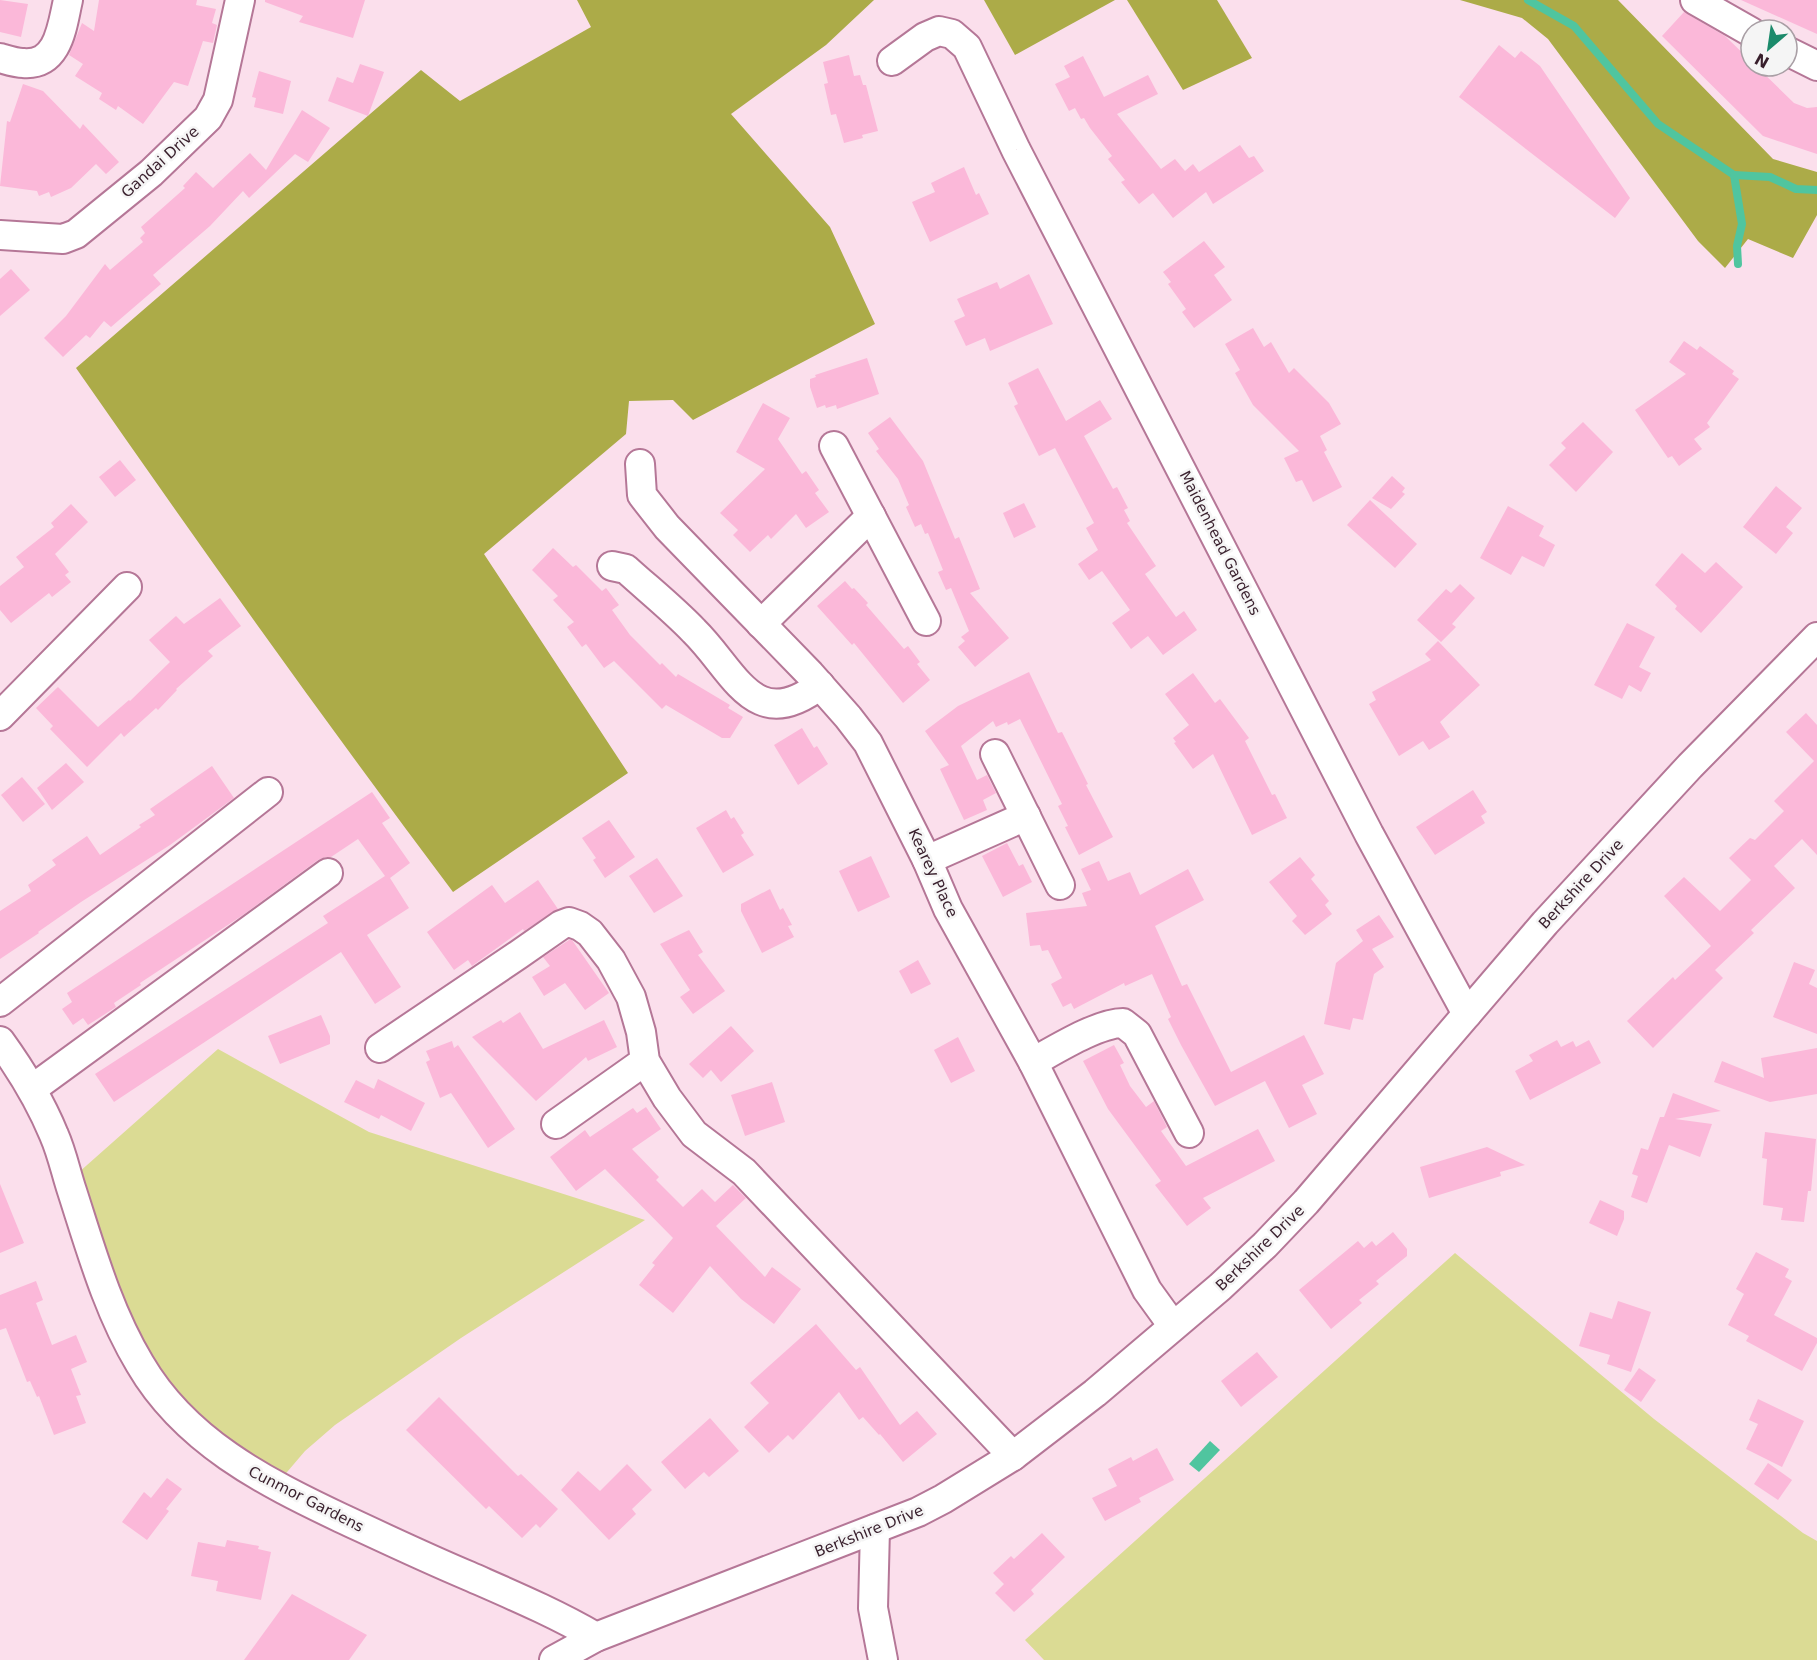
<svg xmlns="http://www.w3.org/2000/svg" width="1817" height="1660" viewBox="0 0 1817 1660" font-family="'DejaVu Sans',sans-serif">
<rect width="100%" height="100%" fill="#fbdfec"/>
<g fill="#dbdb94">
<polygon points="218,1049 369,1132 645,1220 461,1338 335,1425 305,1451 276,1485 157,1390 69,1181"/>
<polygon points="1455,1253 1654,1419 1803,1533 1817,1541 1817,1660 1044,1660 1025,1640"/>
</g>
<g fill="#acab48">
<path d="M577,0H874L826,45L731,114L830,227L875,324L693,420L673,400L629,401L626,434L484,554L628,773L453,892C324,720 199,545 76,368L421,70L460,101L591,27Z"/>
<polygon points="984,0 1115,0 1015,55"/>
<polygon points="1127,0 1217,0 1252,58 1183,90"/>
<polygon points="1460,0 1618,0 1773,159 1817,172 1817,215 1793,258 1748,239 1725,268 1698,241 1548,39 1522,18"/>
</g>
<polygon fill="#50c59f" points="1210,1441 1220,1450 1199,1472 1189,1464"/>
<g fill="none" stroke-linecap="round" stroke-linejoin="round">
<g stroke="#50c59f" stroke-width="8">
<polyline points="1528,0 1574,26 1658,124 1734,175 1742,224 1737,246 1738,264"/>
<polyline points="1734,175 1770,177 1796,189 1817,190"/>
</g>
</g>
<g fill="#fbb8d9">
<polygon points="0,0 28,4 21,37 0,32"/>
<polygon points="99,0 197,0 196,5 216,9 212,23 217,25 213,43 203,41 188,86 174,82 143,124 118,106 116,110 99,99 102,93 75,76 83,64 69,55 82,23 94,31"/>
<polygon points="265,0 365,0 353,38 299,22 303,16 265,2"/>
<polygon points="1741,0 1817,0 1817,34"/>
<polygon points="1684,12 1725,36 1751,61 1751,66 1756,66 1794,103 1807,108 1817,107 1817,154 1763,136 1662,36"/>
<polygon points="1499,45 1515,58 1521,51 1540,66 1630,198 1615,218 1459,97"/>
<polygon points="849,55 854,76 860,75 863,85 866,85 878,131 862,135 863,138 844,143 836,114 831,115 824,84 828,83 823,62"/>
<polygon points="1083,56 1104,97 1148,75 1158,94 1117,114 1161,169 1175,159 1185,171 1193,164 1199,172 1240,145 1249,158 1254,156 1264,171 1213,204 1206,192 1173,218 1153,193 1139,204 1121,182 1125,180 1108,159 1112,156 1090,128 1084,118 1081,119 1075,108 1069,111 1055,84 1070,77 1064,66"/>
<polygon points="360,64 384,72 368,116 328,101 337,77 353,83"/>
<polygon points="259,71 291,81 283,114 254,107 256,98 252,97"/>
<polygon points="23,84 43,91 80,129 83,124 119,162 106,174 96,164 71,188 51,197 49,192 39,196 37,191 0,186 7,121 10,122"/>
<polygon points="302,110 330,128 308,162 295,154 249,198 243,191 210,226 153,275 161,284 111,327 104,321 90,338 86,335 63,357 44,338 66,316 105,264 110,270 143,242 140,238 145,233 141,227 185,188 183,186 196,172 213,188 250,153 266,170"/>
<polygon points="964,167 976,195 979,193 989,214 930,242 912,202 935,192 931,183"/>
<polygon points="1204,241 1225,267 1214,275 1232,300 1194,328 1182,312 1186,309 1168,284 1171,282 1163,272"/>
<polygon points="11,269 30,290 0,316 0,279"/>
<polygon points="1029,274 1053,324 990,351 985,338 966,346 954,321 965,316 957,299 997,282 1000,289"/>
<polygon points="1253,328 1264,347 1271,342 1289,373 1294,368 1329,403 1341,424 1320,436 1327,450 1324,452 1342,487 1313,502 1302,480 1296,482 1284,458 1299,451 1253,405 1235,373 1240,370 1225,344"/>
<polygon points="1684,341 1697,350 1700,346 1734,371 1732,374 1739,379 1707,423 1710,427 1694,439 1702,449 1679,466 1672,456 1668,458 1635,410 1686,374 1669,362"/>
<polygon points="867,358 879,394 837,409 836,405 826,408 825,405 817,408 810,387 810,379 816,377 815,375"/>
<polygon points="1038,368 1066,421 1100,400 1112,419 1084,436 1113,489 1117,487 1128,508 1124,510 1130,521 1127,523 1156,566 1145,574 1176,617 1184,611 1197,630 1163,655 1148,636 1131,649 1112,623 1130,610 1102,571 1089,580 1078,564 1098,550 1086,528 1094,523 1055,448 1039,456 1014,406 1018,404 1008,383"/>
<polygon points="763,403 790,418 778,439 802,474 806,471 819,490 815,493 829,512 806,528 796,514 771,539 768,535 750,552 733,535 738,530 720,513 765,469 736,452"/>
<polygon points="890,417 923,461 955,539 959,537 980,589 970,593 1009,638 975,667 958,647 965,641 961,637 969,631 951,588 946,590 938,572 943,570 928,533 925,534 921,524 915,527 906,507 909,505 898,479 876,451 879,449 868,433"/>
<polygon points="1583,422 1613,452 1576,492 1549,465 1566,448 1561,443"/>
<polygon points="120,460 136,480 115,497 99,477"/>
<polygon points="1392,476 1405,488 1402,492 1405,494 1391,509 1372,498"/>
<polygon points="1776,486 1802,508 1786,527 1793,533 1776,554 1743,527"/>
<polygon points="1370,500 1417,544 1395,568 1347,525"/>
<polygon points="1024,503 1036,527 1014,538 1003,513"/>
<polygon points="71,504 88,522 55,554 69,572 65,575 71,582 52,597 49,593 11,623 0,610 0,586 24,567 16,557 54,527 51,523"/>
<polygon points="1508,506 1544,526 1539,536 1555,545 1544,567 1522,556 1511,575 1480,558"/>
<polygon points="553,548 573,567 576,565 602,591 606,588 619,605 612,610 630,635 660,665 662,663 676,677 678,674 730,705 728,708 743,717 730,738 722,738 666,705 662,709 614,661 604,668 586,644 582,647 567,627 574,622 553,600 558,596 532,570"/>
<polygon points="1682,553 1705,573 1716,562 1743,587 1701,633 1675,609 1677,606 1655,585"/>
<polygon points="845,581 852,589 854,588 868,603 866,605 904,649 908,646 920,662 917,664 930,680 903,703 854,643 852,645 817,606"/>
<polygon points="1460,584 1475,598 1452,624 1456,627 1441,642 1417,620 1446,589 1451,593"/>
<polygon points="220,598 241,626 208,651 213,656 176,689 177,690 158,710 156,708 124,737 121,733 87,767 50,729 53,726 36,708 58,687 98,727 129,700 130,701 170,662 149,640 176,616 184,624"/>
<polygon points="1627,623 1655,637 1639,667 1651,673 1641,692 1629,685 1622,699 1594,685"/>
<polygon points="1438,641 1480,685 1440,722 1450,737 1429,750 1423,741 1399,756 1369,704 1376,700 1372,692 1431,660 1425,654"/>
<polygon points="1029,672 1058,733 1062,732 1088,784 1086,785 1113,837 1079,855 1065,827 1068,826 1058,806 1062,804 1020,719 1008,725 1007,722 996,727 993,721 961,746 977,780 987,775 996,793 983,800 987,810 964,820 940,769 949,765 925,731 958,706"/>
<polygon points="1193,673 1215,703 1220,699 1249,738 1245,741 1272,795 1275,794 1287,818 1252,835 1213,754 1193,769 1174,743 1176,742 1173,738 1189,725 1165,694"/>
<polygon points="1806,713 1817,725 1817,855 1802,839 1774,866 1795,888 1751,930 1754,933 1715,970 1723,978 1653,1048 1627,1021 1673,977 1675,980 1711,946 1664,896 1684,877 1720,911 1751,880 1729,858 1750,838 1755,840 1784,811 1774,801 1814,761 1786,732"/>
<polygon points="802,728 814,748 817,746 828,764 798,785 774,745"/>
<polygon points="66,763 84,782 52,810 37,788"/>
<polygon points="212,766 234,798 170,845 81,902 38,932 39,933 0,959 0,911 31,891 28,885 56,865 52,860 87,836 100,855 141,827 139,825 155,815 150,809"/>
<polygon points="22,777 45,804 23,822 1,795"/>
<polygon points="1473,790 1487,812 1481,816 1485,823 1435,855 1416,827"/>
<polygon points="372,792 390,818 382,823 410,863 390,878 409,908 367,935 401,987 375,1004 341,952 114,1102 95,1074 328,923 323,916 385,876 358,839 331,857 326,857 318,860 243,915 140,983 141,985 114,1003 116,1007 88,1025 83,1018 73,1025 62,1009 72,1002 67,993"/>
<polygon points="726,810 731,819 734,817 744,833 741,835 754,855 723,873 696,828"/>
<polygon points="609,820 635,857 605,878 593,860 596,858 582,838"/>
<polygon points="1007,843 1019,866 1023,864 1032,882 1003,897 982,856"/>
<polygon points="871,856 890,897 858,912 839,871"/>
<polygon points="1300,857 1315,875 1311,879 1329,901 1325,905 1332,914 1305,935 1292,921 1297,916 1269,882"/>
<polygon points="657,858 683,896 654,913 629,876"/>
<polygon points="1099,861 1108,881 1130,872 1140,895 1188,869 1204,900 1155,926 1182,986 1187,984 1231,1072 1304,1035 1324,1074 1302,1085 1317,1114 1289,1128 1265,1081 1215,1106 1181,1045 1168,1019 1171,1017 1152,974 1125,986 1124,983 1074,1009 1071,1003 1063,1007 1051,984 1062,978 1048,950 1042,951 1040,945 1030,946 1026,913 1087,906 1082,893 1091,890 1081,869"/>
<polygon points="538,880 558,909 524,931 523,929 472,966 468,960 454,970 427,932 492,885 505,903"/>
<polygon points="770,889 780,910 783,908 792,925 788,926 794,937 762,953 741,911 741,904"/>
<polygon points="1379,915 1394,937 1372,949 1384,967 1374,974 1363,1020 1353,1018 1350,1030 1324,1024 1336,963 1363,941 1356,930"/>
<polygon points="689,930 703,952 698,955 725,991 693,1014 680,997 690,990 660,944"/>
<polygon points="569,940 572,940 609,993 585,1010 565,983 544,996 532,977 550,966 543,957"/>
<polygon points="918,960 931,984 911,994 899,971"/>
<polygon points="1794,962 1815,970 1809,984 1817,988 1817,1034 1773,1017"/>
<polygon points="520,1012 543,1049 604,1020 617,1047 588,1061 586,1057 536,1101 472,1037 501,1020 503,1023"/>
<polygon points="321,1015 330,1036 330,1044 280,1064 268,1036"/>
<polygon points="731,1026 754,1051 721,1082 711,1070 703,1078 689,1064"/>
<polygon points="958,1037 975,1071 951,1083 934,1050"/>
<polygon points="1557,1040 1561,1047 1573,1041 1576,1047 1589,1040 1601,1063 1530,1100 1515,1071 1533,1061 1529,1055"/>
<polygon points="452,1041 454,1048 458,1045 515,1129 488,1148 451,1093 440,1098 426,1062 430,1060 426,1051"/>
<polygon points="1114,1045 1124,1063 1120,1065 1130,1086 1146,1107 1154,1101 1167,1127 1161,1131 1186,1166 1258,1129 1275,1161 1203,1198 1211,1208 1187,1226 1155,1185 1161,1181 1108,1109 1083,1061"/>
<polygon points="1817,1048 1817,1094 1770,1102 1714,1082 1722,1061 1764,1078 1761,1058"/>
<polygon points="378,1079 425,1103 411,1131 381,1115 379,1119 344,1102 356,1080 374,1089"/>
<polygon points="772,1082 785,1122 745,1136 731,1095"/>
<polygon points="1673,1093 1721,1111 1675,1119 1712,1124 1700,1157 1669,1145 1647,1203 1631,1197 1638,1176 1632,1174 1641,1148 1648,1150 1660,1117 1664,1117"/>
<polygon points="646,1107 661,1129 632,1149 659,1177 656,1180 683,1207 702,1189 715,1202 733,1185 746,1198 716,1226 765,1277 772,1267 801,1289 774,1324 741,1299 710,1266 673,1313 639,1285 655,1265 652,1263 673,1238 605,1169 576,1191 550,1157 585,1130 590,1137 633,1108 637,1113"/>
<polygon points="1765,1132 1816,1139 1811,1191 1808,1191 1804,1222 1781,1220 1783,1208 1763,1205 1767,1159 1762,1158"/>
<polygon points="1487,1147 1525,1165 1500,1172 1501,1176 1429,1198 1420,1167"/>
<polygon points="0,1184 24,1243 0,1253"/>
<polygon points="1600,1200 1624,1211 1624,1219 1617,1236 1589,1223"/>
<polygon points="1393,1232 1407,1249 1407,1256 1376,1281 1379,1284 1359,1300 1362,1303 1331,1329 1299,1290 1358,1241 1364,1248 1372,1241 1376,1246"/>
<polygon points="1756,1252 1789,1269 1785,1277 1792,1281 1774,1315 1817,1338 1817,1343 1802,1371 1746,1341 1749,1336 1728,1325 1744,1294 1736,1289"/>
<polygon points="36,1281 43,1300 36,1303 52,1345 76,1335 87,1362 71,1369 81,1395 76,1396 86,1423 54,1435 39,1396 37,1397 30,1381 27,1382 6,1328 0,1330 0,1295"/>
<polygon points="1618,1301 1651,1312 1631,1372 1607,1364 1610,1355 1579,1346 1590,1312 1612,1319"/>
<polygon points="816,1324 856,1370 860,1367 900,1425 917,1411 937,1434 903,1462 880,1434 879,1435 863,1417 859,1420 839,1392 793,1440 788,1435 769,1453 744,1427 769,1403 750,1383"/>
<polygon points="1257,1352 1278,1377 1241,1407 1221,1381"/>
<polygon points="1639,1368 1656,1380 1641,1402 1624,1390"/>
<polygon points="439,1397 518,1476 521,1474 558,1509 540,1528 536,1524 522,1538 489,1506 486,1509 406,1430"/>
<polygon points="1758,1399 1804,1421 1782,1467 1746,1449 1758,1424 1749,1420"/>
<polygon points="710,1418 739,1451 709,1477 704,1472 685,1489 661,1462"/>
<polygon points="1157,1448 1174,1480 1139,1498 1141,1502 1105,1521 1092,1498 1117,1486 1108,1469 1131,1457 1133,1461"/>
<polygon points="1768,1463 1792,1480 1778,1500 1754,1484"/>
<polygon points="627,1464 652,1490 632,1509 636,1514 609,1540 561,1490 578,1471 600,1491"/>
<polygon points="167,1478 182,1489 166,1509 169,1511 147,1540 122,1522 144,1492 151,1498"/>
<polygon points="1042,1533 1065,1557 1031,1590 1034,1594 1014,1612 995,1593 1004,1584 993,1573 1011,1556 1014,1559"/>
<polygon points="227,1540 259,1546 258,1549 271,1552 261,1600 216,1591 218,1581 191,1576 198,1542 225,1547"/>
<polygon points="292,1594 367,1635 349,1660 244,1660"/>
</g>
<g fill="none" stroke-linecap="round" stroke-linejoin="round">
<defs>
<g id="minor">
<polyline points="1695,0 1751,32"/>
<polyline points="1787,51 1817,66"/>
<path d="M0,58C7,60 16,63 23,63C59,66 62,26 68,0"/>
<polyline points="892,61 925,37 939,31 952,34 967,47 1016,150 1369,834 1467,1014"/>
<polyline points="0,235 63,239 76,234 151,173 208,118 218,100 240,0"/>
<polyline points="834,446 926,621"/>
<polyline points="640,464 642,495 667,527 810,674 848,717 868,743 927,860 948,909 1033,1062 1147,1290 1173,1326"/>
<path d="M612,566L626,569C648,589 673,609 694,631C735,671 754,736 820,685"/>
<polyline points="761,624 871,516"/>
<polyline points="0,716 127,587"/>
<polyline points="995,754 1060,885"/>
<polyline points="927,860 1026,816"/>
<polyline points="0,1002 268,792"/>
<path d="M0,1041C21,1070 40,1101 54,1135C62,1153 66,1173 72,1191C91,1250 108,1311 140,1364C185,1441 263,1481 341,1518C384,1538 426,1558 469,1576C512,1595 555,1613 596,1637"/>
<polyline points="380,1048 518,955 561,925 569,922 580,926 590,933 611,960 631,997 641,1032 645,1061 667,1098 694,1134 744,1172 1013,1456"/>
<path d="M1033,1062C1055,1050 1098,1023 1123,1023L1137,1034L1189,1133"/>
<polyline points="32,1089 328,873"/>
<polyline points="556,1124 645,1061"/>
<polyline points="875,1529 873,1608 883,1660"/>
<polyline points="554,1660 596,1637 918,1512 943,1499 1013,1456 1095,1393 1220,1287 1265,1245 1306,1202 1545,923 1690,766 1817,637"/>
</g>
</defs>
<use href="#minor" stroke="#b57797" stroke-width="32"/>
<use href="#minor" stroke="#fff" stroke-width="28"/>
</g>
<g text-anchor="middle" stroke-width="5" stroke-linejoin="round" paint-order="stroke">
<g font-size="15" fill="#381f2c" stroke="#f5f5f5">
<text transform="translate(160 162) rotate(-42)" y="5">Gandai Drive</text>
<text transform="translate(1220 543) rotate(63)" y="5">Maidenhead Gardens</text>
<text transform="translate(933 873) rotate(65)" y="5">Kearey Place</text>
<text transform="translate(1581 884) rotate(-47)" y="5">Berkshire Drive</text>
<text transform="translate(1260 1248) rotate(-44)" y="5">Berkshire Drive</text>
<text transform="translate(306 1499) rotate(27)" y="5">Cunmor Gardens</text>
<text transform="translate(869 1531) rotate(-22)" y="5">Berkshire Drive</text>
</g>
</g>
<g transform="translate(1769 48) rotate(209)"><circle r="28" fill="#f5f5f5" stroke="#a99fa5" stroke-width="1.5"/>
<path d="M0-4.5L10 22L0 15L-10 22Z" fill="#1b8b6b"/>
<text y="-9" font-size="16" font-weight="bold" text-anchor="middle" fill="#381f2c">N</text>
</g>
</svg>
